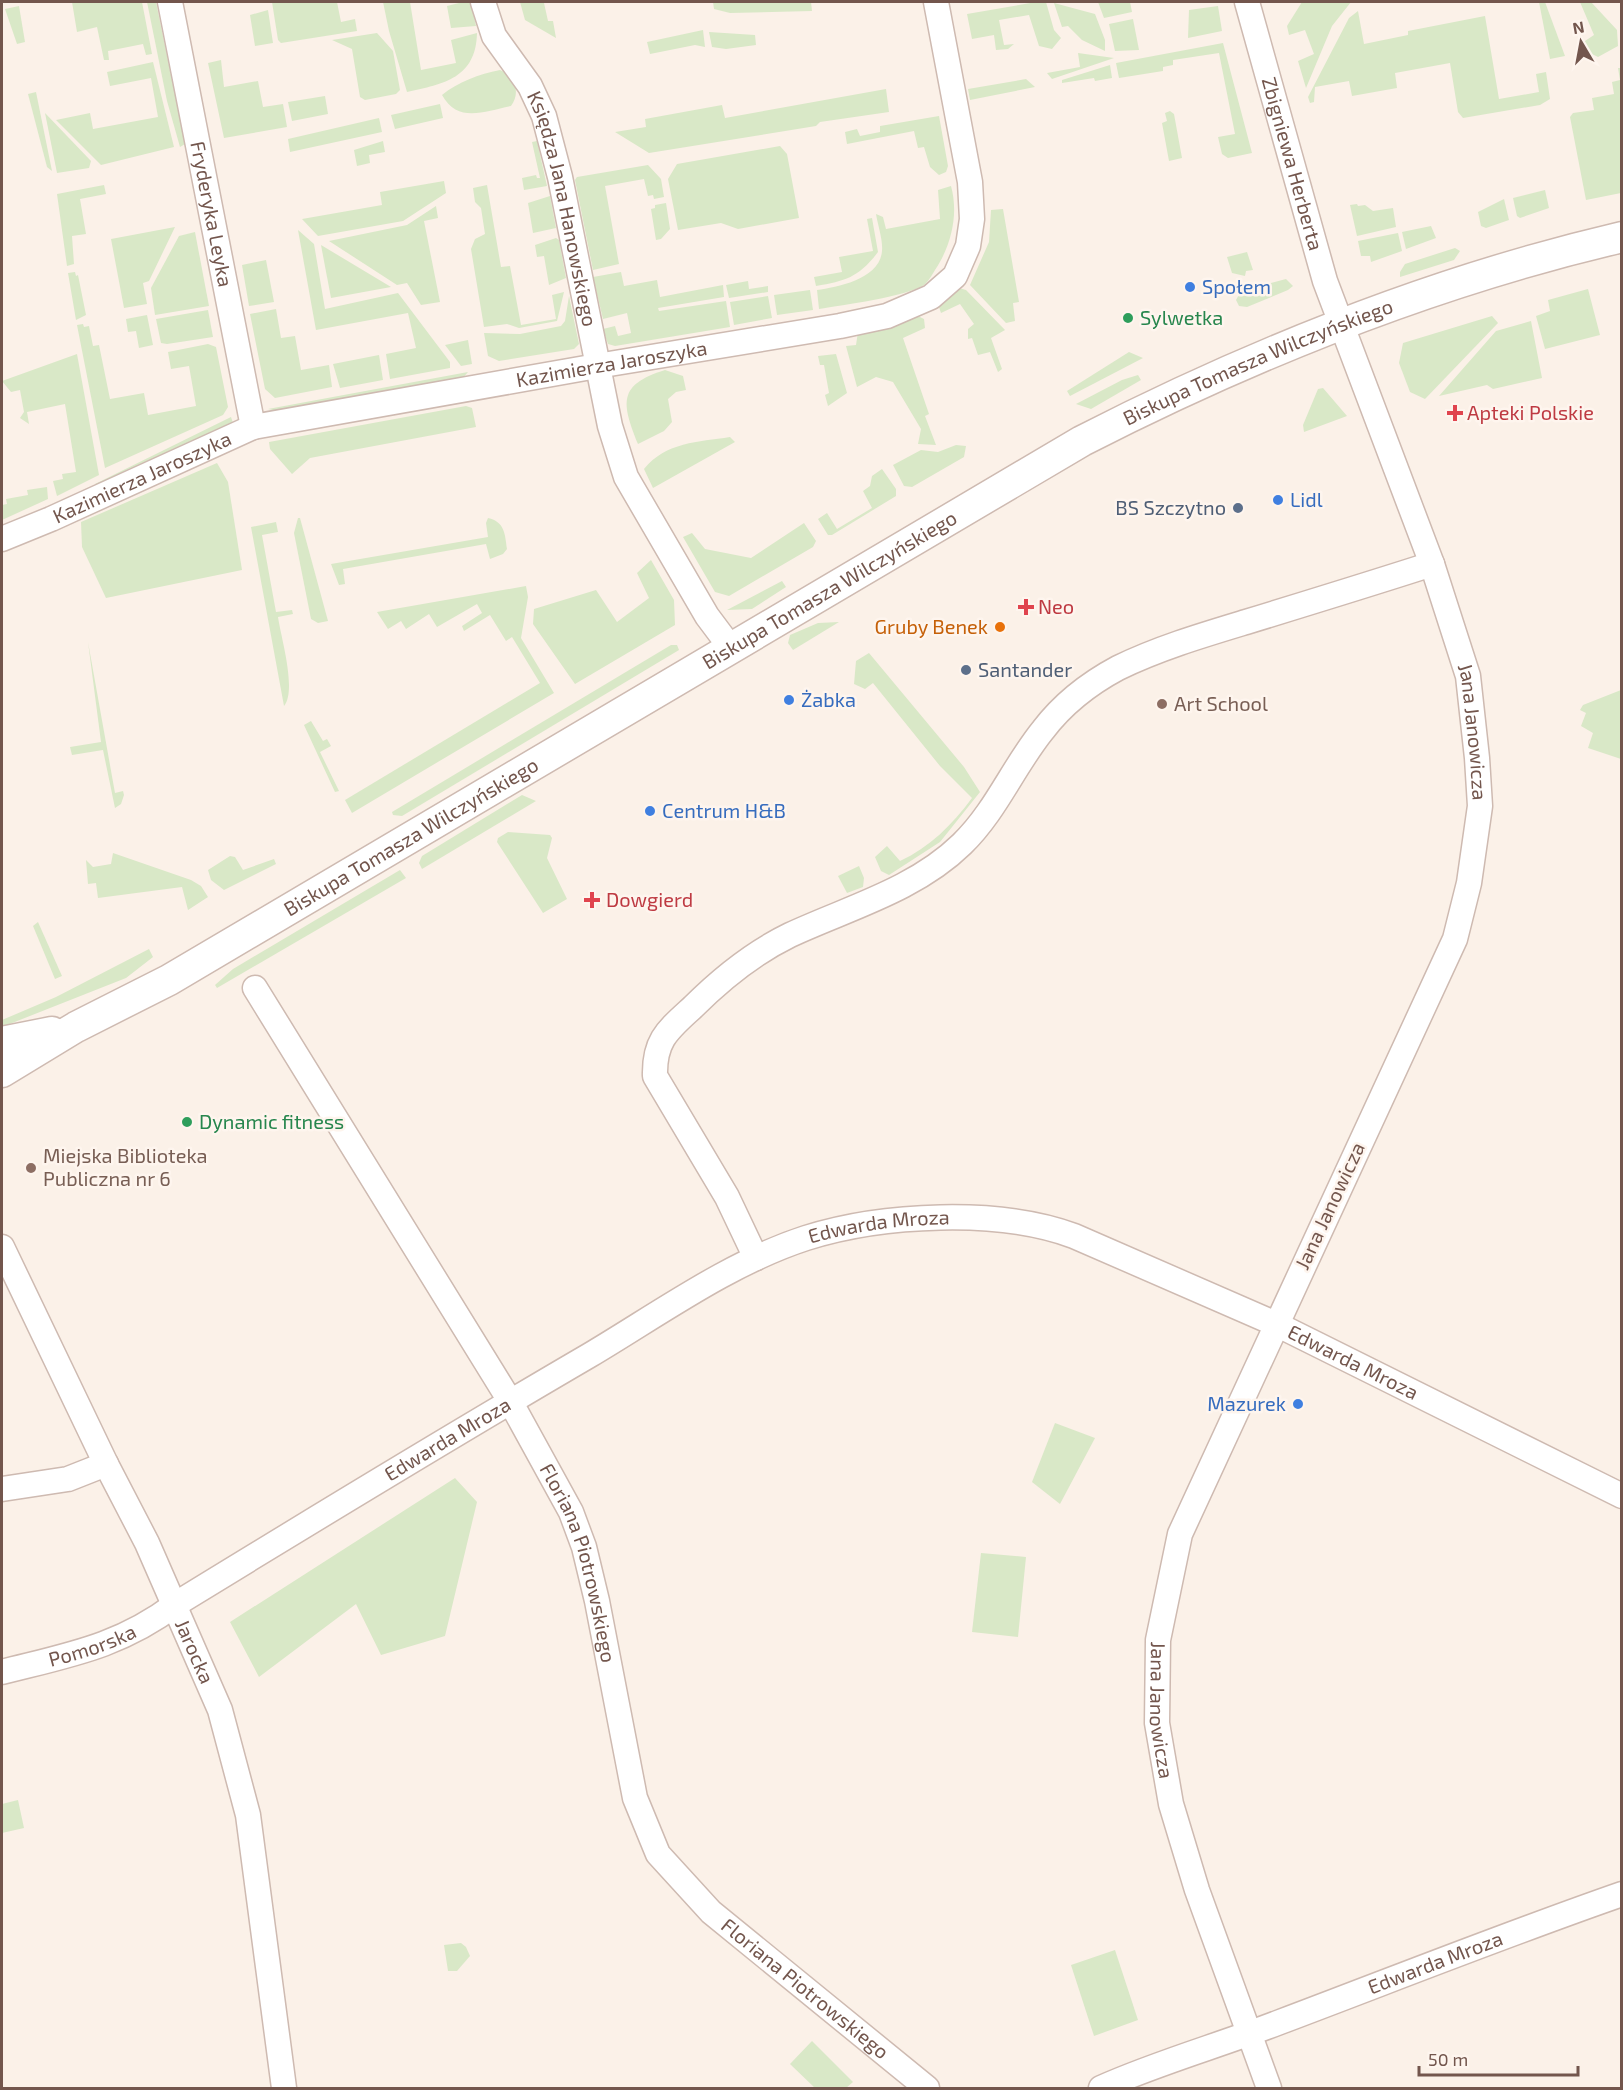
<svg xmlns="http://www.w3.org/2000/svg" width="1623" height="2090" viewBox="0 0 1623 2090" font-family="'Exo 2',sans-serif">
<rect width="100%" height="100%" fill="#fbf1e8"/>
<g fill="#d9e8c7">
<polygon points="72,2 142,2 152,54 146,55 143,44 108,51 109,60 104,60 97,27 77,32"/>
<polygon points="147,2 156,2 185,144 180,147 167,101"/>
<polygon points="272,2 337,2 341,22 355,19 357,31 281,43 278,40"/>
<path d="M383,2H410L421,70L456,63L451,40L477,33C476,78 444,84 407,92L389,31Z"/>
<polygon points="463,2 471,2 476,26 451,28 447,6"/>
<polygon points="520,2 544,3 548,21 553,21 556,38 525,20"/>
<polygon points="713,2 811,2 812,11 730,13 714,9"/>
<polygon points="1036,2 1046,2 1054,30 1061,38 1052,49 1039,46 1029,15 999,20 1004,45 1014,44 1008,49 996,50 994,35 972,39 967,14"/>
<polygon points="1098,2 1130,2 1132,12 1104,18"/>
<polygon points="1302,2 1351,2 1332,26 1306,88 1298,61 1314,54 1305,30 1289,35 1287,26"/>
<polygon points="1539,2 1545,2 1565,56 1550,59"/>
<polygon points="1580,2 1591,2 1617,30 1618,46 1598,57 1588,52 1582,43 1594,35"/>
<polygon points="1054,3 1095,14 1105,40 1105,51 1082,40 1068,26 1062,27"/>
<polygon points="19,6 25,42 17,44 5,9"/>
<polygon points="1218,6 1222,31 1188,38 1189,10"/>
<polygon points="268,10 273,43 255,46 250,15"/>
<polygon points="1358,11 1364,44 1408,35 1408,31 1485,16 1499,99 1539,92 1536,74 1546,72 1550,99 1540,105 1463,118 1458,112 1450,63 1395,73 1397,88 1352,96 1349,81 1315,87 1314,102 1310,103 1308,97 1349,18"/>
<polygon points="1133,19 1139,50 1115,51 1109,24"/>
<polygon points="703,30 705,47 695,45 650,54 647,42"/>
<polygon points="709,32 755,35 756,45 726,49 712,47"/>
<polygon points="377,33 393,51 400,90 396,94 365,100 360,97 352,49 332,40"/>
<polygon points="1223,43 1252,153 1228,158 1222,154 1218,137 1235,134 1219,53 1173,60 1173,65 1163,67 1163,71 1119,78 1116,63"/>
<polygon points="1078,53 1114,58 1052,79 1047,73 1080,67"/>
<polygon points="221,60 224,87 258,81 263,107 283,104 287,127 224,138 208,63"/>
<polygon points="153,62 174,147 101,165 56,120 90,113 93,129 158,117 151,78 110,86 107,72"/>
<polygon points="1110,65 1112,78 1095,81 1094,78 1062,83 1062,80"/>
<polygon points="1618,68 1621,68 1621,193 1586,200 1570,117 1573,113 1594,110 1592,98 1614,94 1612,82 1620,80"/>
<path d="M500,70C515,76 521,93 511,106C485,111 458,124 442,95C458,82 479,74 500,70Z"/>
<polygon points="1026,79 1035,87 970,100 968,89"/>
<polygon points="886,89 889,112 820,122 816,126 649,153 615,132 646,127 645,119 722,105 725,118"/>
<polygon points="36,92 52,171 47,167 28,94"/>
<polygon points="325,96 328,114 292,121 288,102"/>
<polygon points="440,104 443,118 395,129 391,115"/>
<polygon points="1170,111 1174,114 1182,158 1169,161 1162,123 1167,121 1165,113"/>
<polygon points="45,113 91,161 89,168 57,173"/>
<polygon points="939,116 948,166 946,172 939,175 930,167 924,147 918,148 914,131 847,144 845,132 857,129 860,136 880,132 880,126"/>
<polygon points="379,118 382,132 290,152 288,139"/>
<polygon points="383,141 385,152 369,155 370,163 357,166 354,150"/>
<polygon points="537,141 547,186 524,190 522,178 536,175 537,178 540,178 532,142"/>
<polygon points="780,146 787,154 799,218 738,229 721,223 678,230 668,179 677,164"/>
<polygon points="648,165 661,179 664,197 654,199 653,195 648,196 644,179 605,186 619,264 593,270 575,180 577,177"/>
<polygon points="444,181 446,193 403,221 318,236 302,219 382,205 380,192"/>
<polygon points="104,185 106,194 80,199 86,234 72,236 74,264 67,266 57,194"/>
<polygon points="487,185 501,267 510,266 521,325 556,319 552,295 564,292 557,321 519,328 507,324 484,327 471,249 475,239 485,234 481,208 475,202 473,188"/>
<path d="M951,186C959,215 951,246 935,270C932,275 928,282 924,285C905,297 843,305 819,309L817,290C838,287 880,279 882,251C883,240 878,226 876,214L883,217L886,229L940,219L938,190Z"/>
<polygon points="1545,190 1549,208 1520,218 1517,216 1513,198"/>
<polygon points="550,196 556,228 533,233 528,203"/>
<polygon points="1504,199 1509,220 1486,228 1481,226 1478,212"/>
<polygon points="666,203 670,229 661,239 656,240 651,209 655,208 655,205"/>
<polygon points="1357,204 1358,206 1365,205 1373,211 1393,208 1396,227 1357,236 1350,205"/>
<polygon points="436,206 438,218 424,221 440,302 421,305 407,283 397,285 329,241 407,225"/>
<polygon points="1003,209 1019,302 1013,303 1015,321 1006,323 970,285 989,242 991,210"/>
<path d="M872,218L878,252C859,277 846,281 816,286L814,277L842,272L839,257L873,251L867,219Z"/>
<polygon points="1431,226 1436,238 1406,249 1402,232"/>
<polygon points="175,227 149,281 143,283 147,304 124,308 111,239"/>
<polygon points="298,230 314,244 325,309 398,293 450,362 450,368 390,379 386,354 416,348 408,313 316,330"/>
<polygon points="195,232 209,306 155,315 151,288 179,236"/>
<polygon points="1398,233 1402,251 1371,262 1370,256 1361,256 1358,241"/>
<polygon points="556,238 559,240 566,278 549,285 544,256 537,257 535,245"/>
<polygon points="321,245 391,287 331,298"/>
<polygon points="1455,248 1460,251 1454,260 1400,277 1400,272 1405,264"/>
<polygon points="1247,252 1253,270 1246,271 1245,276 1232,273 1227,257"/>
<polygon points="266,260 274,302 249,306 242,265"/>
<polygon points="75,272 76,276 78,275 86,315 76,320 68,273"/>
<polygon points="621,272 624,286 657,280 660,297 723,285 724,297 658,308 659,311 726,301 730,327 615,346 608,344 603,329 615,326 618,336 631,333 627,313 603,319 593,277"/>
<polygon points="1286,279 1293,286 1288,290 1247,307 1239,306 1236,300 1241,291"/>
<polygon points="748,281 749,289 768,286 768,292 729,298 726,285"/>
<polygon points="959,288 966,290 1005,330 991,338 1002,369 998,372 990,352 978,355 972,338 968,339 968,329 974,324 960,304 941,313 939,307"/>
<polygon points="1588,289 1600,335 1545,349 1536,316 1550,311 1548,300"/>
<polygon points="810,290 813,310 777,315 774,295"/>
<polygon points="569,296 579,344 574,349 499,361 488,356 484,333 520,334 561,326 565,321"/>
<polygon points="768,296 772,318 734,325 730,302"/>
<polygon points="276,309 281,338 295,336 301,370 329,365 332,387 275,398 265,389 250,314"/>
<polygon points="208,310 213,337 167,344 161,343 156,319"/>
<polygon points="147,315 153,345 139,348 136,331 128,332 126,319"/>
<polygon points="918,316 924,319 925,328 903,338 929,414 925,416 936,445 918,444 921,429 893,382 876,377 857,387 846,346 856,345 858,332 889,328"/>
<polygon points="1492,316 1498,323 1425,399 1410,392 1399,363 1403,343"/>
<polygon points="1531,321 1542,378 1493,389 1487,385 1439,396 1496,331"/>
<polygon points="83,324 84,327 89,326 93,346 99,345 110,399 144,393 148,415 196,406 189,366 171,369 168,352 208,344 216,347 228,407 223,415 105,468 77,325"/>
<polygon points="468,340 472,364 461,366 445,345"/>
<polygon points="1129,352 1143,358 1070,396 1067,391"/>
<polygon points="77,354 99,475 57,496 53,481 63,479 62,474 76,472 65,404 27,412 29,424 20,418 24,412 20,390 11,392 2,381"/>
<polygon points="836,354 847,393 828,406 825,395 829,393 824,365 820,365 818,356"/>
<polygon points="379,355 383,380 340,388 333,364"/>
<path d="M665,370L683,376L686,390L676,392L668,399L672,422L664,431L638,444C622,403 617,385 665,370Z"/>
<polygon points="468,372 461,380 283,412 268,409"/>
<polygon points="1138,375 1141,380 1091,409 1076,404 1122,380"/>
<polygon points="1323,388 1347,416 1304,432 1303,425 1318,389"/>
<polygon points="466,406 472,408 476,427 310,458 292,474 270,449 269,442"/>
<polygon points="231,417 233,423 97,488 95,484"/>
<path d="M730,437L735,442L653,488L644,469C666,442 698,442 730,437Z"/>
<polygon points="956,445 966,446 964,457 912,487 904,486 893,465 921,450 938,452"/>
<polygon points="217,463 228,482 242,570 106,598 82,547 81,522"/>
<polygon points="882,469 896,489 896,496 832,535 828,535 818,519 827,513 837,529 872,508 863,491 870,486 872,476"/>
<polygon points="47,487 48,499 2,520 2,505 7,504 6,499 28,495 27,490"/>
<polygon points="298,518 300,518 328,621 318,623 311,619 294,533"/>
<path d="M488,518C505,522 505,534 507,549L503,554L490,559L486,544L343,569L345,584L339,585L331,564L488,537L486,523Z"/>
<path d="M276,522L278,532L262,535L276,612L292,610L293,614L278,617C281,638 297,690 284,706L251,527Z"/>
<polygon points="804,523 816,541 813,547 729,596 715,592 683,537 692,533 705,549 751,558"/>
<polygon points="651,560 674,600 675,625 575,684 533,624 534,609 596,590 617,622 649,598 637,573"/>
<polygon points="782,581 786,587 752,609 727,610"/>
<polygon points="526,586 528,597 521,638 554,693 352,813 345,800 540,683 512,637 506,641 490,615 464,631 462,626 482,613 477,604 437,627 429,614 406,629 401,621 388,629 377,612"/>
<polygon points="839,622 793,650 788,643 790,635 818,623"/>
<polygon points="88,642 115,793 123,791 124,795 121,804 115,808 103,750 72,755 70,747 101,742"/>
<polygon points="671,645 677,645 679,650 402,816 393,815 392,812"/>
<path d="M869,653L964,767L980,792L940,842L889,875L881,871L875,857L887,846L900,861C930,847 952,825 972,798L940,766L873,683L865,689L854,684L856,661Z"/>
<polygon points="1621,690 1621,759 1588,748 1593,733 1581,726 1586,713 1580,710 1583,705"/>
<polygon points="311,721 323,741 327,739 331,746 320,752 339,791 335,792 304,725"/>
<polygon points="522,795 536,801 422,869 419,863 422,856"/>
<polygon points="508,832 550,835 552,838 547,858 567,899 543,913 497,842 498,838"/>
<polygon points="113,853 191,880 201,886 208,897 188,910 182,887 98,898 96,883 88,884 86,860 93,867 111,864"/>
<polygon points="230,856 235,857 243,870 274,859 276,864 224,890 211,880 208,870"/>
<polygon points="859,866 864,878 863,887 847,893 838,876"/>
<polygon points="400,870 406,878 217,988 215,985 233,969"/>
<polygon points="38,922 62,976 55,979 33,926"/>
<polygon points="149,949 153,957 126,978 2,1027 2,1020 56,997"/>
<polygon points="1055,1423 1095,1438 1060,1504 1032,1482"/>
<polygon points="455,1478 477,1502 445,1636 381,1655 356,1604 259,1677 230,1622"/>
<polygon points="981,1553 1026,1557 1018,1637 972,1632"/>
<polygon points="18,1800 24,1828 2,1833 2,1804"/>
<polygon points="461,1943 466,1947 470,1956 457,1971 448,1971 444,1945"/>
<polygon points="1115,1950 1138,2020 1094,2036 1071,1965"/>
<polygon points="812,2041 853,2082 846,2088 815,2088 790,2064"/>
</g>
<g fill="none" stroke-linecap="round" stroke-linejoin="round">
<defs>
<g id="minor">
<path id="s1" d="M170,2L253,427"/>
<path id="s2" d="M483,2L494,36L530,86L544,116L560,177L610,426L626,477L707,616L731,648"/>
<path id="s3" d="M1247,2L1325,281L1432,564L1468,676L1477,758L1480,806L1469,883L1455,939L1180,1534L1158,1640L1157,1723L1171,1804L1197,1890L1269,2088"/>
<path id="s4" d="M2,539L51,519L253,427L597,366L840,326L887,316L931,297L955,276L968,246L972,219L970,182L936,2"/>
<path id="s5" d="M255,988L510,1401L571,1512L584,1547L597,1601L635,1798L658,1854L711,1912L927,2088"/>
<path id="s6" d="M2,1247L106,1464L147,1543L220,1710L248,1815L284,2088"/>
<path d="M756,1258L727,1197L655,1076C654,1040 668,1030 693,1007C721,979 753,953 790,935C848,908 915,890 962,844C996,811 1013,767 1043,730C1062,705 1090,683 1118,668C1159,648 1203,635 1246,622C1308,603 1370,584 1432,564"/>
<polyline points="2,1489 68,1479 106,1464"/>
<path id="s7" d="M2,1672C68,1655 119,1647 176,1604C313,1520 451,1436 590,1355C659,1314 729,1263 806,1238C882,1214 999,1208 1074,1236L1276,1324L1622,1496"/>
<path id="s8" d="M1101,2088C1159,2062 1221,2045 1280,2022C1394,1979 1507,1934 1622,1894"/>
</g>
<g id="tertiary">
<polyline points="2,1042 52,1032"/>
<path id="s9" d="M2,1072L76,1027L169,980L1082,441C1254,353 1434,281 1622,237"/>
</g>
</defs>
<use href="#minor" stroke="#cebab1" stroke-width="27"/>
<use href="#tertiary" stroke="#cebab1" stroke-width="33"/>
<use href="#minor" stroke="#fff" stroke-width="24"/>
<use href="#tertiary" stroke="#fff" stroke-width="30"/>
</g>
<g fill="#3f7fe0" stroke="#fef5ee" stroke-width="2">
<circle cx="1190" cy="287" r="6"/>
<circle cx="1278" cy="500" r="6"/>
<circle cx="789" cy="700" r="6"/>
<circle cx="650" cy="811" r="6"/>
<circle cx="1298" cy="1404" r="6"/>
</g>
<g fill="#2e9e5b" stroke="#fef5ee" stroke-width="2">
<circle cx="1128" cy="318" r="6"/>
<circle cx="187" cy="1122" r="6"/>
</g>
<g fill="#e0444e" stroke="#fef5ee" stroke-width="2">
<path d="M1452 404h6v6h6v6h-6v6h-6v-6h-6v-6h6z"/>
<path d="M1023 598h6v6h6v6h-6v6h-6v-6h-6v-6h6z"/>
<path d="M589 891h6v6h6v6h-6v6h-6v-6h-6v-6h6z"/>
</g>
<g fill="#5c6f8a" stroke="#fef5ee" stroke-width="2">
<circle cx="1238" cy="508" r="6"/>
<circle cx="966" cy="670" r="6"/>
</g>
<circle fill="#e8710a" stroke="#fef5ee" stroke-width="2" cx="1000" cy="627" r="6"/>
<g fill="#8d6e63" stroke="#fef5ee" stroke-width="2">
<circle cx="1162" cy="704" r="6"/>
<circle cx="31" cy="1168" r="6"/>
</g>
<g text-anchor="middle" stroke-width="5" stroke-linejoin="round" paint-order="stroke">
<g font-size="20" fill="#73564d" stroke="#fef5ee">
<text dy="7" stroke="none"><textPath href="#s3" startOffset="168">Zbigniewa Herberta</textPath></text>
<text dy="7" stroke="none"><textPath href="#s2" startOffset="225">Księdza Jana Hanowskiego</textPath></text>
<text dy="7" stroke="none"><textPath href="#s1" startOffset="216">Fryderyka Leyka</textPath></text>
<text dy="7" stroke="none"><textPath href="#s9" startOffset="1444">Biskupa Tomasza Wilczyńskiego</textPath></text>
<text dy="7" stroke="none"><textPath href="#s4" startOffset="639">Kazimierza Jaroszyka</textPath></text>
<text dy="7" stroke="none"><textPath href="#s4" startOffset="153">Kazimierza Jaroszyka</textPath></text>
<text dy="7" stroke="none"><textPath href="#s9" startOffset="958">Biskupa Tomasza Wilczyńskiego</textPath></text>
<text dy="7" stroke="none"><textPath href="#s3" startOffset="766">Jana Janowicza</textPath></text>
<text dy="7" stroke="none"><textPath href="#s9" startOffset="472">Biskupa Tomasza Wilczyńskiego</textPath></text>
<text transform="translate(1330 1206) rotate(-65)" y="7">Jana Janowicza</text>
<text dy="7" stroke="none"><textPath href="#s7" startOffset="992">Edwarda Mroza</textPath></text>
<text dy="7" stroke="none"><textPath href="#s7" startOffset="1496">Edwarda Mroza</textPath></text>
<text dy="7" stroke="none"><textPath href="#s7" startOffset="506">Edwarda Mroza</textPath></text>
<text dy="7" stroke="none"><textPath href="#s5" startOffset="663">Floriana Piotrowskiego</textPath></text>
<text dy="7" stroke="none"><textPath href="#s7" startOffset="94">Pomorska</textPath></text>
<text dy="7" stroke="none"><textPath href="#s6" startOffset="448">Jarocka</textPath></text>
<text dy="7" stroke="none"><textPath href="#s3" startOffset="1810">Jana Janowicza</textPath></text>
<text dy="7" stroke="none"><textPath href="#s8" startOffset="357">Edwarda Mroza</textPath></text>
<text dy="7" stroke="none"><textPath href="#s5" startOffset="1166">Floriana Piotrowskiego</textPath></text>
</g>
<g font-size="20" fill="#366cbe" stroke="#fef5ee" text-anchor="start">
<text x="1202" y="294">Społem</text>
<text x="1290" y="507">Lidl</text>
<text x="801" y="707">Żabka</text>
<text x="662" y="818">Centrum H&amp;B</text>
<text x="1286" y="1411" text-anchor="end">Mazurek</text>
</g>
<g font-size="20" fill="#27864d" stroke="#fef5ee" text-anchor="start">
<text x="1140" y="325">Sylwetka</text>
<text x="199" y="1129">Dynamic fitness</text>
</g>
<g font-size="20" fill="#be3a42" stroke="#fef5ee" text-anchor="start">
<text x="1467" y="420">Apteki Polskie</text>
<text x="1038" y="614">Neo</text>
<text x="606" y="907">Dowgierd</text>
</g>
<g font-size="20" fill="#4e5e75" stroke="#fef5ee" text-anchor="end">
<text x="1226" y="515">BS Szczytno</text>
<text x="978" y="677" text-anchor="start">Santander</text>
</g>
<g font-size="20" fill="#c56008" stroke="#fef5ee" text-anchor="end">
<text x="988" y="634">Gruby Benek</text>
</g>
<g font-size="20" fill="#785e54" stroke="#fef5ee" text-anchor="start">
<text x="1174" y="711">Art School</text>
<text x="43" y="1163">Miejska Biblioteka<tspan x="43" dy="23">Publiczna nr 6</tspan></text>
</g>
</g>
<rect width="1623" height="2090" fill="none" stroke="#73564d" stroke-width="6"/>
<g transform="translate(1581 42) rotate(350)" stroke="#fef5ee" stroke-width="4.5" paint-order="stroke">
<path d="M0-4.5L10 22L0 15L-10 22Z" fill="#73564d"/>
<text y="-9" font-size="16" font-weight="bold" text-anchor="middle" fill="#73564d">N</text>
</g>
<path d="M1419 2066v9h159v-9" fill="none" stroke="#73564d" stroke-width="3"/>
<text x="1428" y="2066" font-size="18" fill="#73564d" stroke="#fef5ee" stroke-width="4.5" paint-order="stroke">50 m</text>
</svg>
